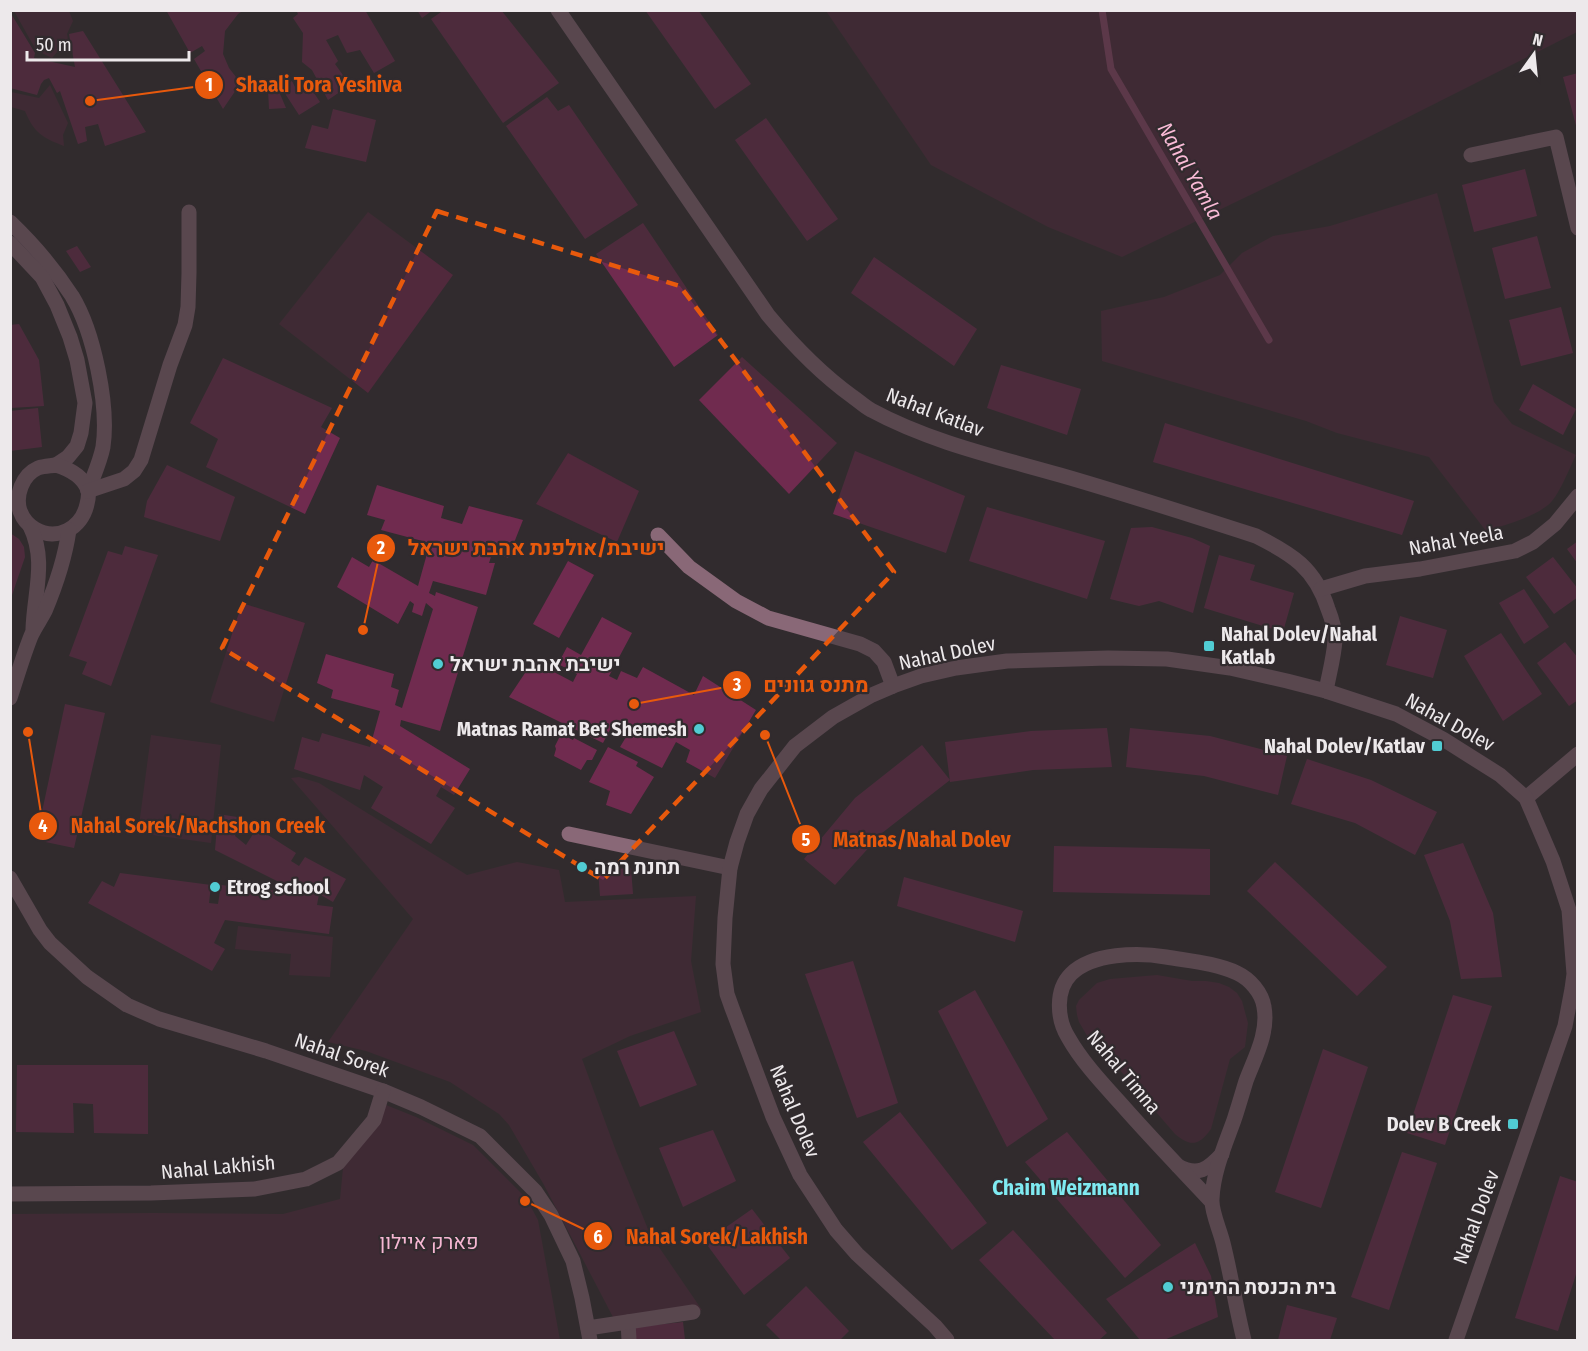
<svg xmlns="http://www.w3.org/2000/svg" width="1588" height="1351" viewBox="0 0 1588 1351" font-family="'Fira Sans Condensed',Heebo,sans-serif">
<rect width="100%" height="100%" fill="#312b2e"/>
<g fill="#51293c">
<polygon points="1577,10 1577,32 1339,152 1122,257 1048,227 931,165 826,11"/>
<polygon points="14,11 69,11 73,21 67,34 68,39 52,58 36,50"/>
<path d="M50,85L68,123L63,135L64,146C43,138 34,133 25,111L11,107V92L39,98Z"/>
<path d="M1437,193L1494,402L1512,424L1576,455C1570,467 1558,498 1548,505C1532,518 1505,525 1486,531L1429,457L1337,433L1306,421L1102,361L1101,311L1164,297L1220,275L1242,253L1273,236L1330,226Z"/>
<polygon points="368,212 453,275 368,393 279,324"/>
<polygon points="568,453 639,491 617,542 536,504"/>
<polygon points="242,603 305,623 274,722 210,702"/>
<polygon points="151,735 221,745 211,843 138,833"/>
<polygon points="299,777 319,783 467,875 517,862 559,870 565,902 696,896 691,961 701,1012 630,1036 582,1059 616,1151 650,1234 702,1310 614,1319 544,1185 509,1125 499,1114 450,1082 366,1051 328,1042 413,919 291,778"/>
<polygon points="238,926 333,937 330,977 289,975 291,954 235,949"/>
<path d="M1157,975L1192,981H1206L1219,983L1229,987L1237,993L1242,1001L1248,1023L1245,1047L1230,1059L1211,1129C1199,1146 1190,1147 1175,1134L1112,1061L1093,1046L1079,1022L1077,1015L1076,1006L1079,1000L1097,983L1110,979Z"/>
<polygon points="386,1105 416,1117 473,1145 526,1198 538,1220 560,1340 11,1340 10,1214 153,1213 283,1214 340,1199 343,1168"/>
</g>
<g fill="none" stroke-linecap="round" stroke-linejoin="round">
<polyline stroke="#90486c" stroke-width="7" points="1102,10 1111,69 1269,340"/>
</g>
<g fill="#702b4f">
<polygon points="166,10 244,10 238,14 225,31 223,54 229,68 236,77 242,81 223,109 194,59 205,51 202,46 190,53"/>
<polygon points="296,10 365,10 395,61 374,73 360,50 347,53 338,35 326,40 338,61 335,64 350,85 328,100 312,70 302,62 303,33 293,18 298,14"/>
<polygon points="417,10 433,10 422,18"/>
<polygon points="444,10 501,10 559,83 503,123 431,19"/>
<polygon points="645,10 698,10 751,84 715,109"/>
<polygon points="10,12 35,53 34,58 75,67 69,34 83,31 146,132 105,146 98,124 85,127 87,141 78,144 60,91 57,93 49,78 44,80 41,84 37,95 10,88"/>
<polygon points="1578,73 1578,129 1577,129 1563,77"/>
<polygon points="292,81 295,87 306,81 320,102 299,115 286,95 283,86"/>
<polygon points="279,87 280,94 286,108 269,109 268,89"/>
<polygon points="547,97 558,111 569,105 638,205 585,239 506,126"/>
<polygon points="333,109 376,120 366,162 305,148 312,125 328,129"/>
<polygon points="766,118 838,219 807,241 735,140"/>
<polygon points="1525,169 1537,216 1474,232 1462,185"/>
<polygon points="643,223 718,335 674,367 596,254"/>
<polygon points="1537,236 1551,288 1505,299 1492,248"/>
<polygon points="77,246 91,267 80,272 66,251"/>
<polygon points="874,257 977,329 954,366 851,293"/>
<polygon points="1561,307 1573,353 1521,366 1509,320"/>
<polygon points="19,324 39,360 44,406 10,408 10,325"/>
<polygon points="742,357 837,443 789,494 699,400"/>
<polygon points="223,358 332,408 321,427 340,438 305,514 206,467 218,439 190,423"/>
<polygon points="1001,365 1081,389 1067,435 987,408"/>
<polygon points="1533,384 1576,409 1563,435 1519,410"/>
<polygon points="38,408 42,447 10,451 10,411"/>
<polygon points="1165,423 1414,501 1402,535 1153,462"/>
<polygon points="855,451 965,496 946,553 833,514"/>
<polygon points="167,465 235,497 220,541 144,517 147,501"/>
<polygon points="377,485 444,506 441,518 462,524 469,506 523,520 508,558 493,551 489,563 495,563 486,595 433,581 429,593 435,596 436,592 478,607 440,731 401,720 400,726 470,769 454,795 441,787 436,796 455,808 431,844 371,808 383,787 364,775 360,790 294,769 302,737 319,742 322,733 370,747 380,711 331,698 333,690 317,683 326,654 394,674 391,687 399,690 395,705 402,708 433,609 426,603 422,616 412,612 414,604 410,601 398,624 337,587 352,557 369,567 373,560 418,586 430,543 381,530 385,520 367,515"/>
<polygon points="987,507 1105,541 1087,599 969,561"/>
<polygon points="1152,527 1192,538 1210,546 1193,613 1159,601 1139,606 1110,599 1131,528"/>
<polygon points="10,533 19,539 24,547 25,557 11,598"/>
<polygon points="1578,541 1578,564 1567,549"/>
<polygon points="125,546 158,555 111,686 82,674 87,662 69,656 108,551 122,555"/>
<polygon points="1219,555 1255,565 1250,580 1294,593 1283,632 1204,608"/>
<polygon points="1553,557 1578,589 1578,597 1554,614 1526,577"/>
<polygon points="568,561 594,575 559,638 533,624"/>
<polygon points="1524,589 1549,627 1524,644 1499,603"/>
<polygon points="1400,616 1447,630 1433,678 1386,665"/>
<polygon points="602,617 632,633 609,676 617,680 621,671 637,678 643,667 694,695 703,676 756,710 715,778 686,762 690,750 676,742 662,768 620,747 629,732 613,724 603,743 509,697 533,661 573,682 577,674 558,664 567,647 581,655"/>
<polygon points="1501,633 1542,694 1503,721 1464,656"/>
<polygon points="1565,642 1578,658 1578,700 1569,706 1537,663"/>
<polygon points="65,704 105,713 74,848 36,840"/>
<polygon points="1107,728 1112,767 1033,770 950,782 945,742 1031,731"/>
<polygon points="1130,728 1210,736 1287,756 1278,795 1204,776 1126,767"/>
<polygon points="561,734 573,740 574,738 597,750 592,760 587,760 581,770 554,756 556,749 555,746"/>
<polygon points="922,745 950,780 882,833 835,885 804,859 855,798"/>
<polygon points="608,747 638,762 636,766 654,777 631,814 606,805 610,791 589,782"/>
<polygon points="1307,759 1371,780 1437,812 1415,855 1355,823 1291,804"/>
<polygon points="218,814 237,817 235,836 246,845 257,828 296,853 291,861 299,866 305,857 346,879 333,902 319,894 317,905 333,907 329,934 225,920 214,943 225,949 212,971 88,903 102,881 114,887 120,873 211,885 209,903 218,904 221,885 278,891 279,882 215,850"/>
<polygon points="1463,843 1493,913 1502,977 1461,979 1450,921 1424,855"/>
<polygon points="1054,846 1210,849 1210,895 1053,892"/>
<polygon points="1275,862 1387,967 1357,996 1247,891"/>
<polygon points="631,868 633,894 600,896 598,870"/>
<polygon points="904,877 1023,911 1015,942 897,906"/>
<polygon points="853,961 898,1103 857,1118 805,974"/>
<polygon points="975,990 1048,1119 1007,1147 938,1011"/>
<polygon points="1453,995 1492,1006 1445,1145 1407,1133"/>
<polygon points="674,1031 697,1085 640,1107 617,1051"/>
<polygon points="1323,1049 1368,1067 1321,1208 1275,1192"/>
<polygon points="17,1065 148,1065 148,1134 94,1133 93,1104 73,1103 74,1133 16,1132"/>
<polygon points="900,1112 987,1223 952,1250 863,1142"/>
<polygon points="713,1130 736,1181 683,1207 659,1148"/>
<polygon points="1067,1132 1161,1245 1125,1278 1025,1162"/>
<polygon points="1402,1152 1437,1163 1389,1310 1351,1297"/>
<polygon points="1560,1176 1578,1182 1578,1268 1558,1331 1515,1318"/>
<polygon points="752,1209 790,1258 744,1295 705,1242"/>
<polygon points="1013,1230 1107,1333 1099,1340 1055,1340 979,1260"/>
<polygon points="1195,1243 1211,1276 1218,1317 1164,1340 1140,1340 1106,1299"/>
<polygon points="806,1286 849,1331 840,1340 781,1340 766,1325"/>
<polygon points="1287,1305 1337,1318 1330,1340 1278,1340"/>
<polygon points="683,1322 685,1340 636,1340 635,1327"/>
</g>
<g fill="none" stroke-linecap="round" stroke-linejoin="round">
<g stroke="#896877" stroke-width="15">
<path d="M558,10L768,315C793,345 821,374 853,397C859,401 865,407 871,410C930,442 997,457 1060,475C1126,494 1191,515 1256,536C1292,554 1315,568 1328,609C1332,619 1335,630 1335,640C1334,657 1329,674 1326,691"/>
<polyline points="1471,155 1556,137 1578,228"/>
<path d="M10,222C33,244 55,270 72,296C94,332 109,406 103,447C100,462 93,477 88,491"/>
<polyline points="10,243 42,277 57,305 70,337 77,360 85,403 81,433 77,446 68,457 56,465"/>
<path d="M56,465C69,469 83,476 88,490C89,494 88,500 87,504C82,528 57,542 35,529C28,525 23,519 20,511C15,496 22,475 38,468C44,466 50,466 56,465Z"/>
<polyline points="88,491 124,479 134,471 141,460 170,365 185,325 188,307 189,273 189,212"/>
<path d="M30,526C47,561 34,593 33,629"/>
<polyline points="658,535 689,567 736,601 768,618 860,644 874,651 884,662 893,686"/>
<polyline points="1321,589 1365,576 1420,569 1515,551 1533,542 1555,524 1578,496"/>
<path d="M10,698C17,677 23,656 31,636C35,627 41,619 45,611C56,585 65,558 69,530"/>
<polyline points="1526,798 1578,754"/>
<polyline points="569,834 730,868"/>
<polyline points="10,878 40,930 50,943 87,977 127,1005 159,1019 266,1051 383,1091 421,1107 480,1136 535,1191 551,1215 573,1261 582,1298 590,1340"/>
<path d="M1178,1166C1198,1177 1208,1169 1222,1154"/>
<polyline points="10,1194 151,1193 255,1189 306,1179 338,1163 374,1120 383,1091"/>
<path d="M1211,1201C1181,1169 1151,1138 1122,1105C1103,1084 1082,1062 1068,1037C1057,1019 1055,990 1071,974C1092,953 1138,952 1166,957C1189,961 1216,963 1237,973C1250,979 1262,993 1264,1007C1269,1033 1254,1059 1246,1081C1242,1094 1238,1108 1234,1120C1225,1145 1213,1172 1212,1199C1211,1211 1220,1230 1223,1243C1231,1275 1236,1308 1244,1340"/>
<polyline points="628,1322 629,1340"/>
<polyline points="588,1328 693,1312"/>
<polyline points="947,1340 935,1326 857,1254 836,1230 800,1175 773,1117 732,1008 727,994 723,964 725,918 730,868 737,842 747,814 761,789 795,746 833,717 872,695 893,686 921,676 956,668 1007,661 1108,658 1167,659 1230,668 1287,681 1326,691 1396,714 1443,739 1500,775 1526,798 1553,861 1569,910 1574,974 1572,989 1565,1026 1456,1340"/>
</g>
</g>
<path d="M0 0H1588V1351H0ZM437,211L680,286L894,572L603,880L222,648Z" fill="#312b2e" fill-opacity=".55" fill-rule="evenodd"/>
<path fill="none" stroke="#e8590c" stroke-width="4.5" stroke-dasharray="12 8" stroke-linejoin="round" d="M437,211L680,286L894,572L603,880L222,648Z"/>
<g fill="#51ccd3" stroke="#312b2e" stroke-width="2">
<rect x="1203" y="640" width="12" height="12" rx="3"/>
<circle cx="438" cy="664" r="6"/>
<circle cx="699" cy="729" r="6"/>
<rect x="1431" y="740" width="12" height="12" rx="3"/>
<circle cx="582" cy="867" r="6"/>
<circle cx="215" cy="887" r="6"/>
<rect x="1507" y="1118" width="12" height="12" rx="3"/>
<circle cx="1168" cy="1287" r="6"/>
</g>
<g text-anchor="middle" stroke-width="4.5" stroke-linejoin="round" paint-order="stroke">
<g font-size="20" fill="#ede9eb" stroke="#312b2e">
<text transform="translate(935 412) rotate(21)" y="7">Nahal Katlav</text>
<text transform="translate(1456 540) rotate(-10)" y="7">Nahal Yeela</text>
<text transform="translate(947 653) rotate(-12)" y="7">Nahal Dolev</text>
<text transform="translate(1450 722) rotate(29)" y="7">Nahal Dolev</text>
<text transform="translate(342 1055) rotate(19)" y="7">Nahal Sorek</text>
<text transform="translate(1124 1072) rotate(50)" y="7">Nahal Timna</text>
<text transform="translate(795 1111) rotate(67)" y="7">Nahal Dolev</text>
<text transform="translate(218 1167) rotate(-5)" y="7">Nahal Lakhish</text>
<text transform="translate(1476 1217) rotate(-70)" y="7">Nahal Dolev</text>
</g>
<g font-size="20" font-weight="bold" fill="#ede9eb" stroke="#312b2e" text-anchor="start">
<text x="1221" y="641">Nahal Dolev/Nahal<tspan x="1221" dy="23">Katlab</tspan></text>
<text x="450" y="671">ישיבת אהבת ישראל</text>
<text x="687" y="736" text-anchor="end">Matnas Ramat Bet Shemesh</text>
<text x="1425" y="753" text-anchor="end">Nahal Dolev/Katlav</text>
<text x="594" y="874">תחנת רמה</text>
<text x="227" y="894">Etrog school</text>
<text x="1501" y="1131" text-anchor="end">Dolev B Creek</text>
<text x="1180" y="1294">בית הכנסת התימני</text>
</g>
<g font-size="20" fill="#f6b7d3" stroke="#312b2e">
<text x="429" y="1249">פארק איילון</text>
</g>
<g font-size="21" font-style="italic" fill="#f9bad6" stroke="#312b2e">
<text transform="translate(1190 171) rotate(60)" y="7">Nahal Yamla</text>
</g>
<g font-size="21" font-weight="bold" fill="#7feaf1" stroke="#312b2e">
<text x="1066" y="1195">Chaim Weizmann</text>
</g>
</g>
<path fill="none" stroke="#e8590c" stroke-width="2" d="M90 101L209 85M363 630L381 548M634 704L737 685M28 732L43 826M765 735L806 839M525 1201L598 1236"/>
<g fill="#e8590c" stroke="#312b2e" stroke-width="2">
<circle cx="90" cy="101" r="6"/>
<circle cx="363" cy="630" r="6"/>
<circle cx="634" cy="704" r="6"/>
<circle cx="28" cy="732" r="6"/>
<circle cx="765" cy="735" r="6"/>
<circle cx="525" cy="1201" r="6"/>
<circle cx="209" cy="85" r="15"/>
<circle cx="381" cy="548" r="15"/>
<circle cx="737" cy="685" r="15"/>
<circle cx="43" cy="826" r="15"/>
<circle cx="806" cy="839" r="15"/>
<circle cx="598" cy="1236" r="15"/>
</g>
<g font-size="18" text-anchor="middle" font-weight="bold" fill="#fff">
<text x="209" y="91">1</text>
<text x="381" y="554">2</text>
<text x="737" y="691">3</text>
<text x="43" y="832">4</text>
<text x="806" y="846">5</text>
<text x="598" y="1243">6</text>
</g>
<g font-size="21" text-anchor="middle" font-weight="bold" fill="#e8590c" stroke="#312b2e" stroke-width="4.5" stroke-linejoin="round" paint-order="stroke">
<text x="319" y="92">Shaali Tora Yeshiva</text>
<text x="536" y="555">ישיבת/אולפנת אהבת ישראל</text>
<text x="816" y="692">מתנס גוונים</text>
<text x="198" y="833">Nahal Sorek/Nachshon Creek</text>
<text x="922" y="847">Matnas/Nahal Dolev</text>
<text x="717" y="1244">Nahal Sorek/Lakhish</text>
</g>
<rect width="1588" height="1351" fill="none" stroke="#ede9eb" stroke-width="24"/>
<g transform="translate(1534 54) rotate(15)" stroke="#312b2e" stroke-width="4.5" paint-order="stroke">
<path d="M0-4.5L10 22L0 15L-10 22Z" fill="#ede9eb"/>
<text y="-9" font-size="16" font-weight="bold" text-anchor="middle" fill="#ede9eb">N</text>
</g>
<path d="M27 51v9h162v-9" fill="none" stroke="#ede9eb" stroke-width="3"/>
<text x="36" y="51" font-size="18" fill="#ede9eb" stroke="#312b2e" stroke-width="4.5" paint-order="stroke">50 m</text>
</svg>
